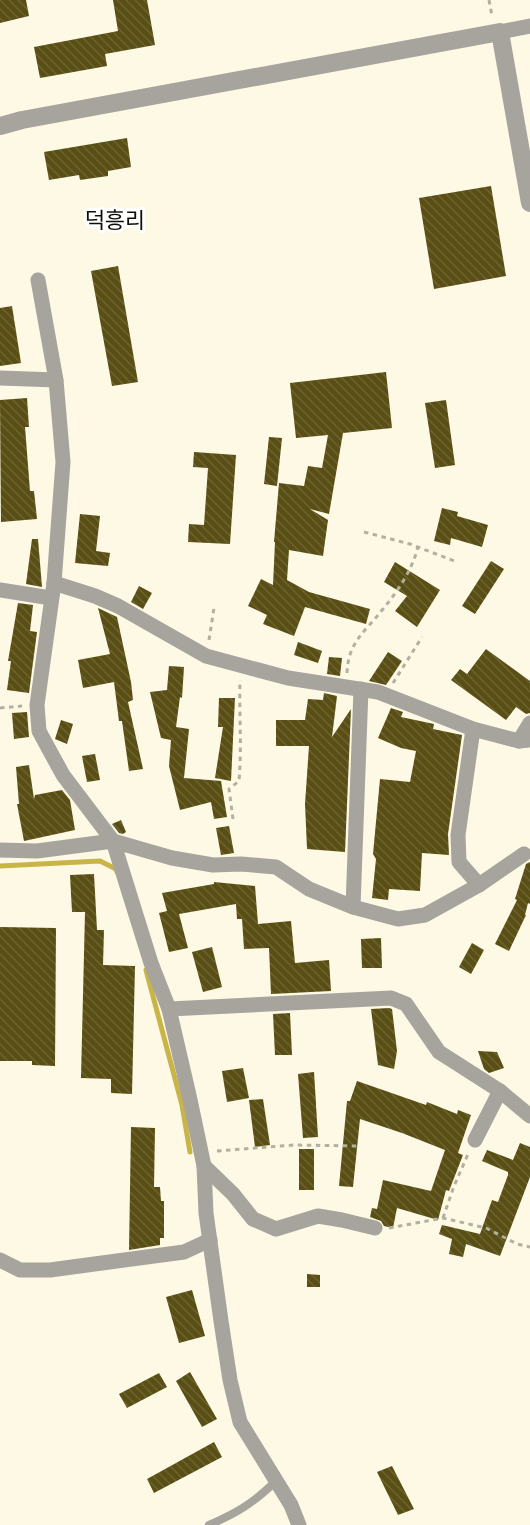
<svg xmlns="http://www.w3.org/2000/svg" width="530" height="1525" viewBox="0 0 530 1525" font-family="'Exo 2','Noto Sans KR',sans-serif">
<defs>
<pattern id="building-back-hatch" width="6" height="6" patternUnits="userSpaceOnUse" patternTransform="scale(1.5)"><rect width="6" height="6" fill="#594e13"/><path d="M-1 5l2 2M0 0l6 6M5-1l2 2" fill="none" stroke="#6c6333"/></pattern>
</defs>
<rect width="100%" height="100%" fill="#fdf9e5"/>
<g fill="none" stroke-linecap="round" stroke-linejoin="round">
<g stroke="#c9b448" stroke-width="5">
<polyline points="0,866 100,861 116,869 117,872"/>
<polyline points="146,970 182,1105 190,1152"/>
</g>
</g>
<g fill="url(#building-back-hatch)">
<polygon points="0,0 26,0 29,16 0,23"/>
<polygon points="113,0 147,0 155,45 105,54 107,66 40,78 34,47 118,31"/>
<polygon points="127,138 131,167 108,171 108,176 80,180 79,175 49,180 44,152"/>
<polygon points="491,186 506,276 434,289 419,198"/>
<polygon points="118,266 138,382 112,386 91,271"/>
<polygon points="12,306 21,363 0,366 0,308"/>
<polygon points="386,372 392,428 343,433 329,514 310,509 328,520 323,556 289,550 287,580 309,592 370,609 366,624 305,607 294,636 263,624 267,615 248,606 261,579 273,585 275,542 274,542 279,483 304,486 308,466 322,468 328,435 296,438 290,383"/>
<polygon points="27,398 29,427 25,427 30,491 34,491 37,519 1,522 0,400"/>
<polygon points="446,400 455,465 435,468 425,403"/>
<polygon points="269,437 282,438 277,486 264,484"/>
<polygon points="194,452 236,455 230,544 188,542 189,524 204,525 208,468 193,467"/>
<polygon points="442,508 458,512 457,516 488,525 482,547 451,538 450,545 434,541"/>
<polygon points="80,514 100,516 96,551 110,553 108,566 75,563"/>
<polygon points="32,539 38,539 42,587 26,584"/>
<polygon points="491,561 504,569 475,614 462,606"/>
<polygon points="395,562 440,590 417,627 395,611 407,596 384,582"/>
<polygon points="139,586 152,593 143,609 131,602"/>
<polygon points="18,603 33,605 30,631 37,632 29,693 7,690 11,661 8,661"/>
<polygon points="98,608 117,617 131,682 133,700 128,702 143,769 129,771 122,721 119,721 114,682 83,688 78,660 110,654"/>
<polygon points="298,642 322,651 318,663 294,655"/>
<polygon points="486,649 530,681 530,713 526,714 516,707 506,720 451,680 460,669 467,674"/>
<polygon points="388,652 402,661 386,685 369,681"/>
<polygon points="329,657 342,658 340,676 327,674"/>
<polygon points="169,666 184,667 182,698 180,697 176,727 189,729 184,778 221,781 227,817 214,819 211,802 180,810 169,766 171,740 161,738 150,692 167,690"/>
<polygon points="324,693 337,696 332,737 351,709 345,852 307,849 305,804 309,746 276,746 276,720 305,720 308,699 323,700"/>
<polygon points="219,698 235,698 231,781 215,778 223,727 218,727"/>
<polygon points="391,708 403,712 401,717 434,724 433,729 462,735 448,834 449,855 422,853 420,891 389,889 388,900 372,898 376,859 373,854 380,779 410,782 416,751 401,748 378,738"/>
<polygon points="27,712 29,737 14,739 12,713"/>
<polygon points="61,720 73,724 67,744 55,739"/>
<polygon points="95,754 100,780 87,782 82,756"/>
<polygon points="29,765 34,799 35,795 62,790 70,800 75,830 24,841 17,804 19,804 16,767"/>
<polygon points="121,820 126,832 123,834 119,833 112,824"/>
<polygon points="229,826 234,853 221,855 216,828"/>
<polygon points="530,862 530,904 528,903 525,915 526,915 509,951 495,944 517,900 515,899 526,864"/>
<polygon points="94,874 97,930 104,930 103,965 135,966 132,1094 111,1093 111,1079 81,1078 85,912 72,912 70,875"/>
<polygon points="214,882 255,886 258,924 291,921 295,963 329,960 331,991 271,994 269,948 244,949 242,919 237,919 236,904 179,914 188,948 169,952 159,913 167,911 162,893 214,884"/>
<polygon points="0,927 56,928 55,1066 32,1065 32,1061 0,1061"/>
<polygon points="381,938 382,968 362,968 361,939"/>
<polygon points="472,943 484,950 471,974 459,967"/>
<polygon points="212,947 222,987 203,992 192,952"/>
<polygon points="389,1008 392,1009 397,1051 394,1069 378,1065 371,1009"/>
<polygon points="290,1013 292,1055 275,1055 273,1014"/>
<polygon points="478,1051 497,1052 504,1068 489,1073 484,1069"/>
<polygon points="243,1068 249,1098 227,1102 222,1071"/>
<polygon points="314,1072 318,1137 303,1138 298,1074"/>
<polygon points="357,1081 426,1105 427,1102 457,1114 458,1110 471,1115 458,1153 463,1155 449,1191 446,1190 438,1220 397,1208 393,1228 384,1226 381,1221 370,1217 372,1208 377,1209 383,1180 431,1191 445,1150 402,1133 360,1119 353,1187 339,1186 347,1101 350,1101"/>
<polygon points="263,1099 270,1145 255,1147 249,1100"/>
<polygon points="131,1127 155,1128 154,1187 160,1187 161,1201 164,1201 164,1238 160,1238 160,1245 129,1250"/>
<polygon points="520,1143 530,1147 530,1177 500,1256 466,1244 463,1257 449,1254 452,1239 439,1234 442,1225 480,1234 492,1200 498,1202 508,1175 508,1172 482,1161 487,1150 513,1160"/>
<rect x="299" y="1149" width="15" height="41"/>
<polygon points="307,1274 320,1275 320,1287 307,1287"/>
<polygon points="192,1290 205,1336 179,1343 166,1297"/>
<polygon points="190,1372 217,1419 202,1427 176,1381"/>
<polygon points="159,1373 167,1387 127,1408 119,1394"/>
<polygon points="214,1442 222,1457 154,1493 147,1479"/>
<polygon points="392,1466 414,1509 398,1515 377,1472"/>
</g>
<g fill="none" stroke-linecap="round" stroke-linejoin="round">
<g stroke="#b3b0a0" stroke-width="3" stroke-dasharray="4.5 4.5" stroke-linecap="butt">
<polyline points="489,0 492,16"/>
<polyline points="364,532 410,544 457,562"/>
<polyline points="209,640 214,608"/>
<path d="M347,673C348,642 365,632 383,609C398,591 412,570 418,547"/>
<polyline points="393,683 422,637"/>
<polyline points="0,708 22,706"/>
<path d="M233,819L229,789L239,781C242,747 239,714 240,680"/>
<polyline points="217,1151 294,1145 359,1146"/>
<polyline points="443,1218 454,1186 469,1152"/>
<polyline points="389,1228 443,1218 486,1228 517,1244 530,1247"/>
</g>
<path stroke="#a6a49c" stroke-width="8" d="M209,1525C237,1513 253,1503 275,1482"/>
<g stroke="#a6a49c" stroke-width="15">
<polyline points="500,32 530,26"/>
<polyline points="0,378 56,380"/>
<polyline points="54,583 95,596 118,606 206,656 288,678 378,692 473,729 519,741"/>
<polyline points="0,590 51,598"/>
<polyline points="530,723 519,741 530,740"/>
<polyline points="473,729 458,835 459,862 479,885"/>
<polyline points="0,850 37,851 113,841 63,775 39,731 37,705 54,583 63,462 56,380 38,280"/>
<polyline points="353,907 361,689"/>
<polyline points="169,1009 391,998 406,1004 439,1052 500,1091 530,1116"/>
<polyline points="475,1140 500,1091"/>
<polyline points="204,1166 233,1194 253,1219 276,1229 318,1216 342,1220 375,1228"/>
<polyline points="0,1260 20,1270 50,1270 184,1252 210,1240"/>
<polyline points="299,1525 291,1505 240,1422 230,1380 221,1321 206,1213 204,1166 189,1095 169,1009 151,963 113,841 172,858 213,865 241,864 276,867 309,889 353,907 398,919 425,915 479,885 524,854"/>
</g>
<polyline stroke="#a6a49c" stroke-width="18" points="0,126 22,120 500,32 530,203"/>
</g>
<g text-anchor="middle" stroke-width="6" stroke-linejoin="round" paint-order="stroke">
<g font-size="22" fill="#0f0e07" stroke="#fff">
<text x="115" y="228">덕흥리</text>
</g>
</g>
</svg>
